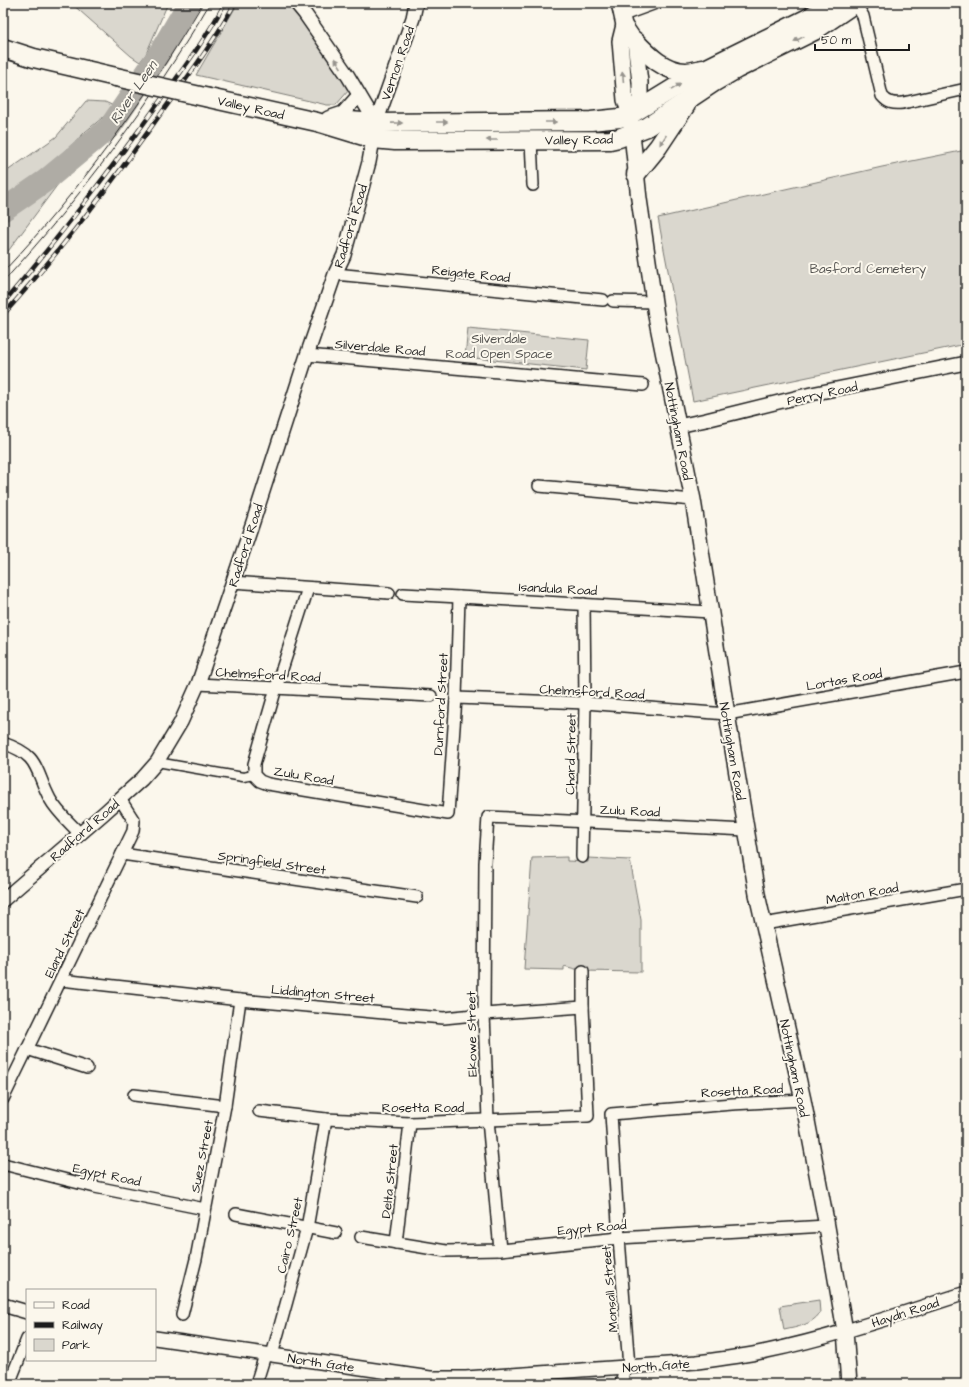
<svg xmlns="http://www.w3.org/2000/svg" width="969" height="1387" viewBox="0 0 969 1387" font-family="'Architects Daughter',sans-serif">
<rect width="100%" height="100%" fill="#fbf7ec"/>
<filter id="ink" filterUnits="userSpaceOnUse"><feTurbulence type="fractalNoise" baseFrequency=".025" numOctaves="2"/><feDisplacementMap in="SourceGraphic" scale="8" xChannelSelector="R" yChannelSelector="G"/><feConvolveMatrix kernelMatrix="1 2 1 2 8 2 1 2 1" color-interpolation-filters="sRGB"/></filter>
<g filter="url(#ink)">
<g fill="#dad7ce" stroke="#7b7a75">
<polygon points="71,3 168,3 146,54 140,62 131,56"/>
<polygon points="238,3 288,3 294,7 344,80 349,90 336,105 327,105 196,75"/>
<polygon points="86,101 105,102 114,106 113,109 85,132 53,163 3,199 3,174 56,137"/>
<polygon points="966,150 966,344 693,401 658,218 882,167"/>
<polygon points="64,176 3,258 3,221"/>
<polygon points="468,328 589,340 586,370 465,357"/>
<polygon points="567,857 567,861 588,862 588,858 630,860 641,920 641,972 583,971 564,966 564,970 524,969 532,858"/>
<path d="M819,1300L820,1313C811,1325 798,1327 784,1330L780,1306Z"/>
<polygon points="594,1379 599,1384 499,1384"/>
</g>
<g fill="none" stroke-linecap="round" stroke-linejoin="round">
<polyline stroke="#afaca5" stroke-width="23" points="3,210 45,181 110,127 156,59 189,3"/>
<defs>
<polyline id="pedestrian" points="157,762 243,777 254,775"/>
<g id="minor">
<path d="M855,3L863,16L882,96C888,103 893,104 903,103L966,89"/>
<polyline points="623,15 656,3"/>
<polyline points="531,140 533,185"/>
<polyline points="335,274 603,300"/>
<polyline points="613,301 654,302"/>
<polyline points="307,355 643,385"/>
<polyline points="539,486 693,500"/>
<polyline points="232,582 389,593"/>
<polyline points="308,588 276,688 254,764 254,775 260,781 268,784 448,814 456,698 459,597"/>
<polyline points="403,594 459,597 710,612"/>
<polyline points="198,684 431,696"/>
<polyline points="456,698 585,703 727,714 966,672"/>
<path d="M3,743C41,756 34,769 50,799C57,812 70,823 80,834"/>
<polyline points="122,854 417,897"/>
<polyline points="582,857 585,703 584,604"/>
<polyline points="764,924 966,889"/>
<polyline points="61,980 240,1000 406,1015 444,1018 484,1014 583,1007"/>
<polyline points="27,1049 87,1068"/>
<polyline points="134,1095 225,1106"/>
<polyline points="3,1099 133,831 134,821 120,799"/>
<polyline points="259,1111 326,1119 410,1123 588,1116 583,1007 583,971"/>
<polyline points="3,1164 95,1187 205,1209"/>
<polyline points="236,1214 336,1233"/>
<polyline points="361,1237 446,1251 500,1250 619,1238 826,1226"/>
<polyline points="396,1243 410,1123"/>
<polyline points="500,1250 488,1120 484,1014 485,863 488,817 746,830"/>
<polyline points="182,1315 196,1259 225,1106 240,1000"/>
<polyline points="272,1355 307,1228 326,1119"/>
<polyline points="629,1367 619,1238 611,1114 732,1104 803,1100"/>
<polyline points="9,1384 27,1339"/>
<polyline points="256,1384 265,1355"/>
<polyline points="621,1384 625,1367"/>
</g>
<g id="tertiary">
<polyline points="296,3 305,14 348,76 376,123"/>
<polyline points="328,118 343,113 359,95"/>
<polyline points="678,426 706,420 811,394 966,363"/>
<polyline points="3,900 103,814 142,779 157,762 181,722 198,684 253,522 307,355 335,274 344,255 369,162 376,123 413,18 416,3"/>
<polyline points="3,1305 27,1312"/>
<path d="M155,1338L430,1378H466L697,1362C721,1359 744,1356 767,1351C834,1337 900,1314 966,1293"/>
</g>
<g id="secondary">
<polyline points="619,3 624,25 635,41 640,82 640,100 630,115"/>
<polyline points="624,25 620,41 625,100 630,115 639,199 656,316 693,500 723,690 757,894 803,1100 826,1221 845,1331 849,1384"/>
</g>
<g id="trunk">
<path d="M635,41C648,55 665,72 686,72C691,72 697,70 702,69"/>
<polyline points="3,48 34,58 116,77"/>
<polyline points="209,98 317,122 373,139 395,141 610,140 619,138 647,127 713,83 737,69 814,31 855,3"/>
<polyline points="336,120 376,123 591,121 620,118 630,115 705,69 808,18 833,3"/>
<polyline points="636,174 658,147 686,105"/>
</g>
</defs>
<use href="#pedestrian" stroke="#1c1c1c" stroke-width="11"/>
<use href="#minor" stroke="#1c1c1c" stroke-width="14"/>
<use href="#tertiary" stroke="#1c1c1c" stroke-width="16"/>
<use href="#secondary" stroke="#1c1c1c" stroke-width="18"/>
<use href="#trunk" stroke="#1c1c1c" stroke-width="21"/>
<use href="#pedestrian" stroke="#fbf7ec" stroke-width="8"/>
<use href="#minor" stroke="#fbf7ec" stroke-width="11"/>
<use href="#tertiary" stroke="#fbf7ec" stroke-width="13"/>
<use href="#secondary" stroke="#fbf7ec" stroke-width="15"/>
<use href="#trunk" stroke="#fbf7ec" stroke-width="18"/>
<g stroke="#1c1c1c" stroke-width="1">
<path d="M3,272C80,190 146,99 203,3"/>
<path d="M3,282C82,196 151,103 210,3"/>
</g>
<defs>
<g id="rail">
<path d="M3,303C54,244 101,182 147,119C174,81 203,44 225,3"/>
<path d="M3,315C59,253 109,187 157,119C184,82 213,44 235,3"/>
</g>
</defs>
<use href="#rail" stroke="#1c1c1c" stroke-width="4.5"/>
<use href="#rail" stroke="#fbf7ec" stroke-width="3" stroke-dasharray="9" stroke-linecap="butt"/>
<defs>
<polyline id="trunk-bridge" points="116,77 209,98"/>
</defs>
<use href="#trunk-bridge" stroke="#1c1c1c" stroke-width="21" stroke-linecap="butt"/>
<use href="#trunk-bridge" stroke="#fbf7ec" stroke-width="18"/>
</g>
<defs><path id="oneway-solid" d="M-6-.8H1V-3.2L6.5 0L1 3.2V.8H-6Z"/></defs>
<g fill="#97948e">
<use href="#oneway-solid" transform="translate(799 39) rotate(154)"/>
<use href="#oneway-solid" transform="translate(338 63) rotate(-124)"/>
<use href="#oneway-solid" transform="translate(623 77) rotate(-95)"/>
<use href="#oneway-solid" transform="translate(676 87) rotate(-32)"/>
<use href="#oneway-solid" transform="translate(442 122)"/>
<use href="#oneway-solid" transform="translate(551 122)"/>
<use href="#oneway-solid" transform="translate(397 123) rotate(-1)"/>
<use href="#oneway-solid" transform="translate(492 140) rotate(180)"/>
<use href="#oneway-solid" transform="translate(663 140) rotate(124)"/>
</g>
</g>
<g text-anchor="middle" stroke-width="4" stroke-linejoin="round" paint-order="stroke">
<g font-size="13" fill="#1c1c1c" stroke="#fbf7ec">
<text transform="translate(397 63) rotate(-71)" y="5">Vernon Road</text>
<text transform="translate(251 107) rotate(13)" y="5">Valley Road</text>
<text transform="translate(579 139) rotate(-1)" y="5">Valley Road</text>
<text transform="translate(350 226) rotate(-73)" y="5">Radford Road</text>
<text transform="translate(471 273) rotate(6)" y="5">Reigate Road</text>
<text transform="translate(380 347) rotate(5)" y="5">Silverdale Road</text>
<text transform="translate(822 393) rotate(-12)" y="5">Perry Road</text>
<text transform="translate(679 431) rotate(79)" y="5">Nottingham Road</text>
<text transform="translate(245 545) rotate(-72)" y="5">Radford Road</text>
<text transform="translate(558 588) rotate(3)" y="5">Isandula Road</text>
<text transform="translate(268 674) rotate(3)" y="5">Chelmsford Road</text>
<text transform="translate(844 679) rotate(-10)" y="5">Lortas Road</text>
<text transform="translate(592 691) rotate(3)" y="5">Chelmsford Road</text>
<text transform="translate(440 704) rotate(-87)" y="5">Durnford Street</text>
<text transform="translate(733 751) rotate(80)" y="5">Nottingham Road</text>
<text transform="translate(570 754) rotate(-89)" y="5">Chard Street</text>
<text transform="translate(304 775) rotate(10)" y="5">Zulu Road</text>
<text transform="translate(630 810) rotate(3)" y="5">Zulu Road</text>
<text transform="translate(84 830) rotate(-41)" y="5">Radford Road</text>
<text transform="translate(272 862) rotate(8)" y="5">Springfield Street</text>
<text transform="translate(862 893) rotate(-10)" y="5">Malton Road</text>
<text transform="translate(64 943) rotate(-64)" y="5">Eland Street</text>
<text transform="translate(323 993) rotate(5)" y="5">Liddington Street</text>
<text transform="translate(471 1034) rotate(-91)" y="5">Ekowe Street</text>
<text transform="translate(795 1068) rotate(78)" y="5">Nottingham Road</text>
<text transform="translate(742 1090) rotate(-3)" y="5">Rosetta Road</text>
<text x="423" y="1112">Rosetta Road</text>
<text transform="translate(201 1156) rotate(-79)" y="5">Suez Street</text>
<text transform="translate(107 1174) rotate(12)" y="5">Egypt Road</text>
<text transform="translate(389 1181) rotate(-84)" y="5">Delta Street</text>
<text transform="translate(592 1227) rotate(-5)" y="5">Egypt Road</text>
<text transform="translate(289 1235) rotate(-77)" y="5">Cairo Street</text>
<text transform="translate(609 1289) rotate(-95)" y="5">Monsall Street</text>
<text transform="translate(905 1312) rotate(-18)" y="5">Haydn Road</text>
<text transform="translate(321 1362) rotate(8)" y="5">North Gate</text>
<text transform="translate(656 1365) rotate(-4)" y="5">North Gate</text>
</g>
<g font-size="13" fill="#555451" stroke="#fbf7ec">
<text x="868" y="273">Basford Cemetery</text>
<text x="499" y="343">Silverdale<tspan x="499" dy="15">Road Open Space</tspan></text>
</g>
<g font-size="14" font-style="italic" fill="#575653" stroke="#fbf7ec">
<text transform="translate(133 92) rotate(-56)" y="5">River Leen</text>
</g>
</g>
<rect width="969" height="1387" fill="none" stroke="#fbf7ec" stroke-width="16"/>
<rect x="8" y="8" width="953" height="1371" fill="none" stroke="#1c1c1c" stroke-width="1.5" filter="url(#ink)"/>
<rect x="26" y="1289" width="130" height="72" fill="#fbf7ec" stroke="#a29f99"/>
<rect x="34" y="1302" width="20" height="6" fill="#fbf7ec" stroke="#a29f99"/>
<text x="62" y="1309" font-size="12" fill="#1c1c1c">Road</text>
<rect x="34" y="1322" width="20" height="6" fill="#1c1c1c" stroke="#a29f99"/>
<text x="62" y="1329" font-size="12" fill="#1c1c1c">Railway</text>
<rect x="34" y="1339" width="20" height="12" fill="#dad7ce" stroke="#a29f99"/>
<text x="62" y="1349" font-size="12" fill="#1c1c1c">Park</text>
<path d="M815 44v6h94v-6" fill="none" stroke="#1c1c1c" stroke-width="2"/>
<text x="821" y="44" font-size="12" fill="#1c1c1c" stroke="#fbf7ec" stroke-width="3" paint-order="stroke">50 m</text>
</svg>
